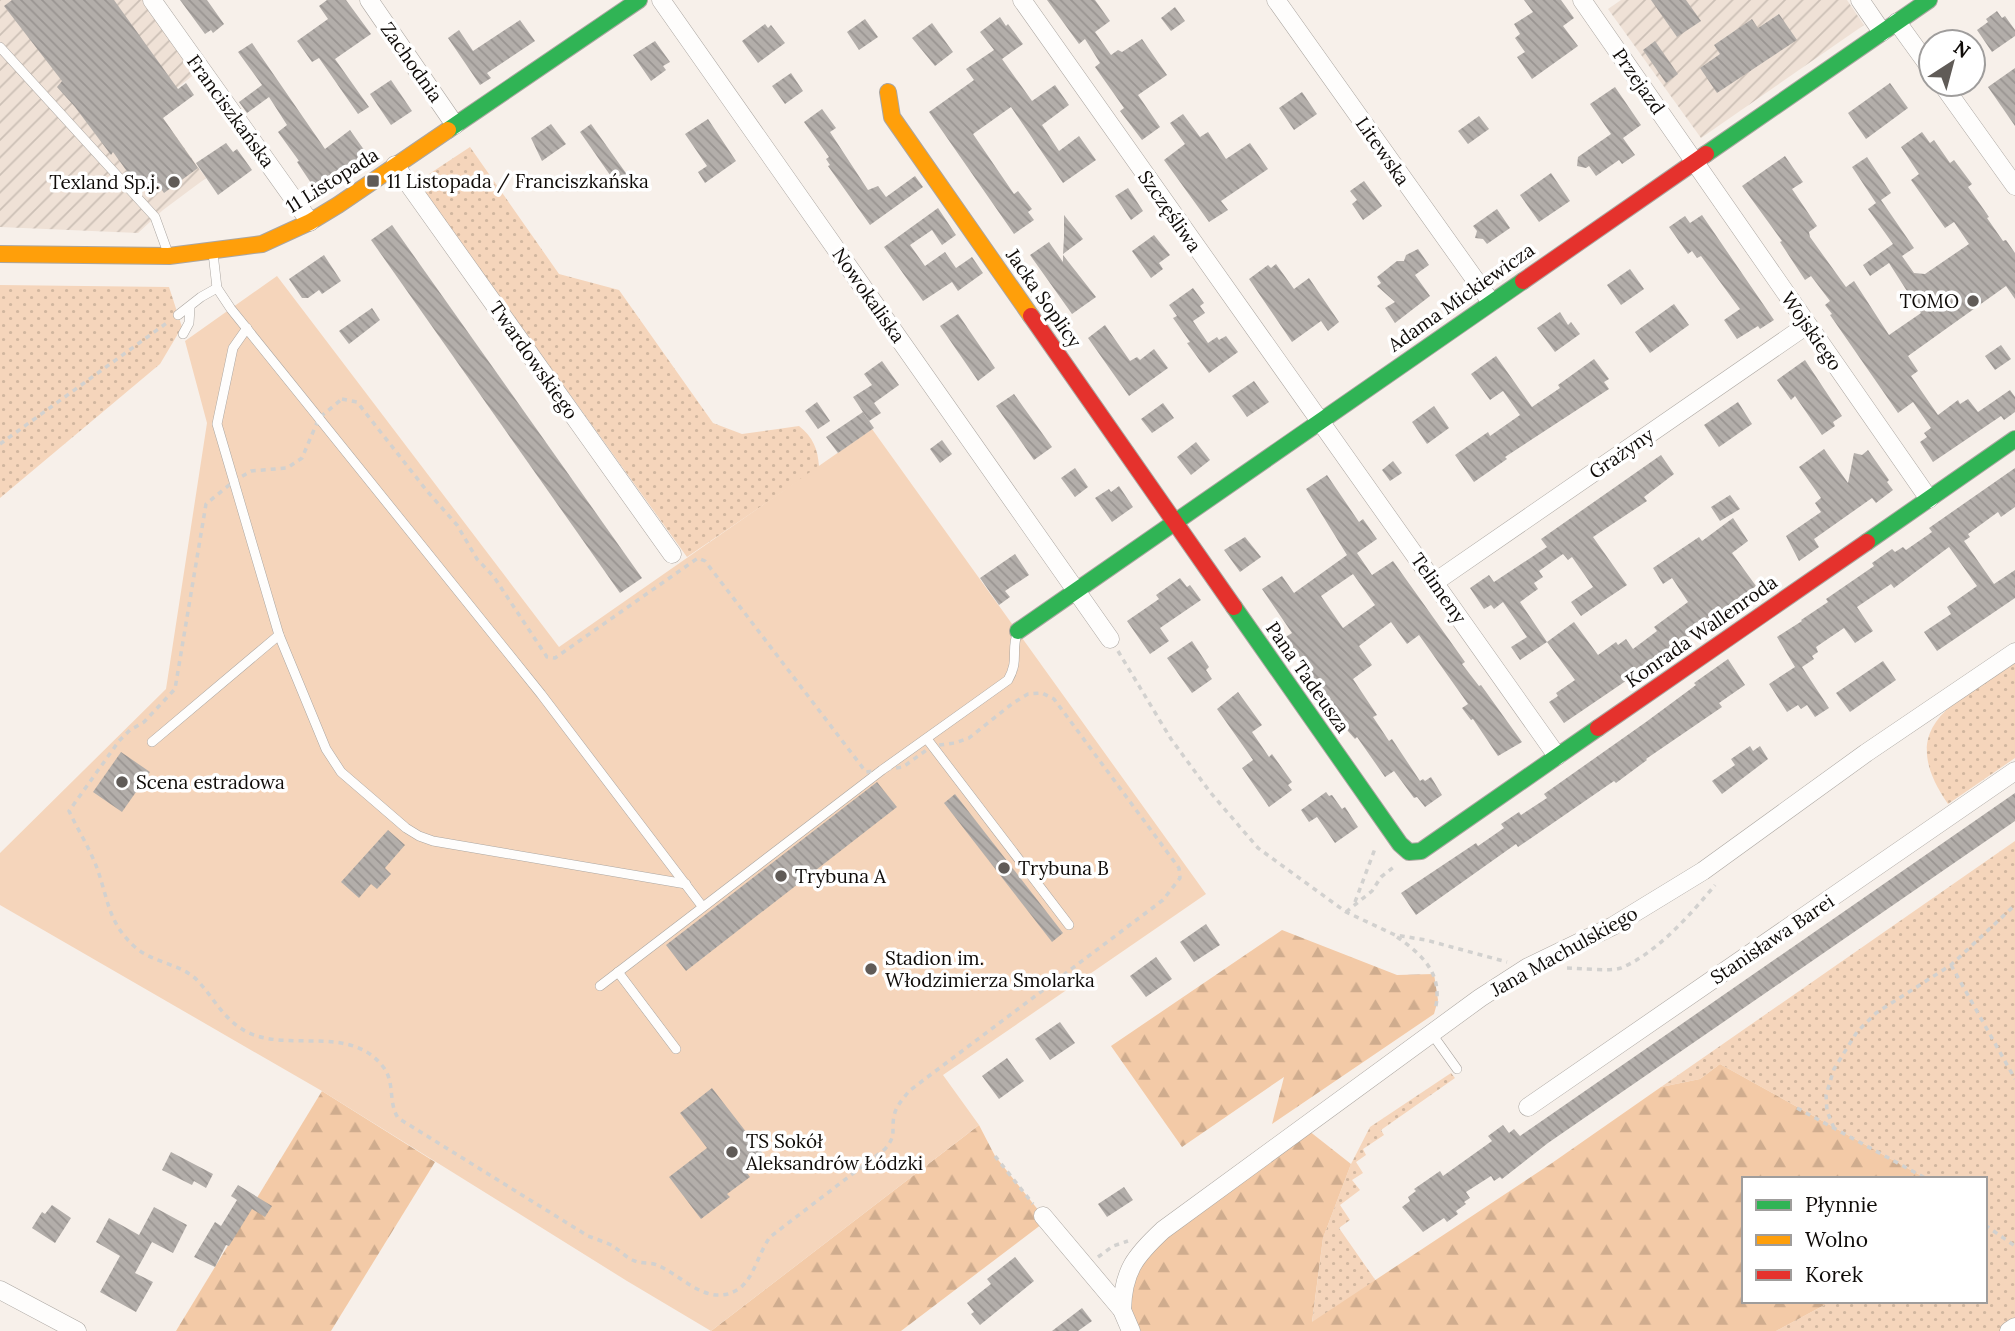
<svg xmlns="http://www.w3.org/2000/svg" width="2015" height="1331" viewBox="0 0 2015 1331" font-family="Lora,serif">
<defs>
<pattern id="industrial-furrows" width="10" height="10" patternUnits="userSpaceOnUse" patternTransform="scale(1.75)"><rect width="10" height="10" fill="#efe1d6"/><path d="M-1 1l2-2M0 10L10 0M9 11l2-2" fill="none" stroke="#ccc0b6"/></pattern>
<pattern id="green-dots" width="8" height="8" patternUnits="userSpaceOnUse" patternTransform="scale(1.75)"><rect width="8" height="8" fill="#f5d5bb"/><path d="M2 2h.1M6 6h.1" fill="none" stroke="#d1b69f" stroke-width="1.8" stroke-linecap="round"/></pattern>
<pattern id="forest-firs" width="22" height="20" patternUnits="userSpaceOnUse" patternTransform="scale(1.75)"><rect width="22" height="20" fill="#f3caa7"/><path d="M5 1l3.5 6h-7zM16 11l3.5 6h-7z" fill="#cfac8e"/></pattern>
<pattern id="building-back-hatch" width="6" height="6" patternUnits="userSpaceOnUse" patternTransform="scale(1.75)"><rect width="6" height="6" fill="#b3aeaa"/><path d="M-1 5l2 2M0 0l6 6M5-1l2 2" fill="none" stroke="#999491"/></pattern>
</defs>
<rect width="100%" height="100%" fill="#f7f0ea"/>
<g fill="url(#industrial-furrows)">
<polygon points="0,0 143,0 196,73 154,106 206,178 163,210 138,233 0,227"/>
<polygon points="1621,0 1847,0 1864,25 1701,138 1608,9"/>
</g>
<g fill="url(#green-dots)">
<path d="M470,147L559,274L619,290L713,423L742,434L799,426C813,437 818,449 819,467L687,557L417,182Z"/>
<polygon points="0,285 169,287 182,327 160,364 0,498"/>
<path d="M2015,663V758L1948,804C1893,725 1956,702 2015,663Z"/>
<polygon points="2015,841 2015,1331 1776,1331 1832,1301 1985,1301 1985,1179 1927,1179 1720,1064 1700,1079 1661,1087"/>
<polygon points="1451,1073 1455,1078 1381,1130 1384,1135 1363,1149 1366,1155 1356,1162 1363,1173 1352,1180 1360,1190 1340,1205 1350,1220 1339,1228 1376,1281 1312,1323 1323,1238 1351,1164 1370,1127"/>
</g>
<g fill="url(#forest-firs)">
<polygon points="1282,930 1397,975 1434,974 1438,1000 1434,1014 1272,1124 1284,1077 1182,1147 1111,1046"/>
<polygon points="1720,1064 1927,1179 1744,1179 1744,1301 1832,1301 1776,1331 1141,1331 1122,1310 1132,1264 1304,1127 1351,1164 1323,1238 1312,1322 1552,1163 1661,1087 1700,1079"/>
<polygon points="322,1091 435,1162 331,1331 176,1331"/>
<polygon points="979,1125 995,1156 1043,1216 1042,1224 901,1331 711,1331"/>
</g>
<polygon fill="#f5d5bb" points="277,276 559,647 872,429 1206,894 943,1075 979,1125 711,1331 627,1281 322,1091 0,905 0,853 166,689 207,423 185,341"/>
<g fill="url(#building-back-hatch)" fill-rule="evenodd">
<polygon points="12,0 114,0 178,89 186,83 194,95 163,118 198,168 164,193 156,182 147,190 138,178 134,181 113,152 111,155 75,107 57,87 62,81 4,6"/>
<polygon points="180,0 207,0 224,24 213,33 211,30 205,34"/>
<polygon points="327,0 346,0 371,34 335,59 369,107 358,114 319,58 312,62 297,41 328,19 319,6"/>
<polygon points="1047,0 1095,0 1110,21 1095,32 1111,55 1118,50 1122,52 1142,39 1167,75 1138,95 1160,127 1142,140 1120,111 1124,108 1095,67 1100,63 1085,39 1079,44"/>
<polygon points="1524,0 1561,0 1574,18 1563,26 1578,46 1532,79 1517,57 1525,52 1515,38 1520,34 1514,24 1533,12"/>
<polygon points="1651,0 1686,0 1701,21 1677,37"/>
<polygon points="1175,7 1185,21 1171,31 1161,18"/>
<polygon points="1997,11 2002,18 2005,16 2015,30 2015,36 1992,52 1977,30 1988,22 1986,19"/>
<polygon points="1779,14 1797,40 1717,93 1700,68 1720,54 1714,45 1752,19 1758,28"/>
<polygon points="1000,17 1006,26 1008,24 1023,44 1002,59 1032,101 1055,85 1069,105 1042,125 1059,151 1079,136 1096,160 1063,183 1011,107 973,134 1014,194 1018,191 1032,209 1028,212 1034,220 1014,234 929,112 974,80 966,69 994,50 980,32"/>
<polygon points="865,19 878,37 859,50 847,32"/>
<polygon points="520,20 535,41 487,73 491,78 480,85 448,38 459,30 473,51"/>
<polygon points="932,23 953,52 935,66 912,38"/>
<polygon points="765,24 768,28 771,25 785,43 758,63 742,41"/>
<polygon points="655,41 670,62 663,66 666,70 651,81 633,55"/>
<polygon points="1655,41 1678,74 1666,83 1643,50"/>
<polygon points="252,43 325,149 350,130 367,154 315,189 297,162 299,161 278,132 287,125 269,97 247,113 239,102 262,85 238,52"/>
<polygon points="2015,68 2015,126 1988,87"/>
<polygon points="791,73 803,91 785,104 772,86"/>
<polygon points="391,80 412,111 391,125 370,94"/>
<polygon points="1890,83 1908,108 1866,139 1848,113"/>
<polygon points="1615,87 1641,125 1623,138 1635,155 1622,164 1619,160 1596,176 1589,166 1586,168 1577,166 1578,157 1611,134 1590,104"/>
<polygon points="1302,92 1317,114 1294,130 1279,108"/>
<polygon points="822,109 836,128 830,132 868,190 878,186 886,197 915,176 923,187 870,225 828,166 830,165 826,159 829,157 804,122"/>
<polygon points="1183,114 1200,137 1208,132 1226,159 1250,143 1268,169 1221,201 1228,210 1209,222 1164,160 1185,144 1170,123"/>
<polygon points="1479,116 1489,129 1468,144 1458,131"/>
<polygon points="708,119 736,161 705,183 698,172 707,166 685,134"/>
<polygon points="551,124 566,144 542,161 531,138"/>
<polygon points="591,124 628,176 617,185 580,132"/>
<polygon points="1922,132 1930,143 1934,140 1950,163 1954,160 1972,184 1968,187 1989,217 1987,218 2003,241 2006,240 2015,253 2015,299 2006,286 1908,356 1918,371 1911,376 1938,415 1958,400 1960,404 1968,399 1978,412 2010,390 2015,397 2015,412 2004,420 2001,416 1933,462 1920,442 1927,437 1924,433 1931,428 1913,402 1898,413 1830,315 1832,314 1825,305 1830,301 1811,276 1805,280 1780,242 1782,241 1742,186 1785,156 1803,182 1792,189 1817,226 1809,232 1810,237 1846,287 1854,281 1889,335 1921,313 1889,263 1870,276 1863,265 1893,244 1868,209 1876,203 1852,167 1867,157 1891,193 1881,200 1914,248 1902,256 1914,273 1925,274 1969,244 1954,222 1945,228 1911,180 1919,174 1901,147"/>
<polygon points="226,143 233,152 237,149 252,170 218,195 196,163"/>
<polygon points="1551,173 1570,201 1539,222 1520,195"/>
<polygon points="1364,181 1382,206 1363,220 1352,204 1357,200 1350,191"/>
<polygon points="1128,188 1143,211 1131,220 1115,196"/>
<polygon points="938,208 956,235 942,245 932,230 910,245 925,266 945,252 956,268 972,257 983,273 958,291 952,282 923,301 884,247"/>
<polygon points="1497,209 1510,228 1487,244 1483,239 1475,238 1477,231 1473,226"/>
<polygon points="1064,215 1083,239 1063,254 1064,237"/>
<polygon points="1702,215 1774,320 1760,329 1758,326 1737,339 1724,320 1740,309 1701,256 1697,258 1692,251 1688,254 1669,227 1685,216 1690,223"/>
<polygon points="392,225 642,578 620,593 371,240"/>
<polygon points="1154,235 1170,255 1159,263 1163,269 1151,278 1132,251"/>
<polygon points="1049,242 1063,262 1063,255 1096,297 1072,314 1030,255"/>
<polygon points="1418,249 1429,265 1415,275 1430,296 1395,323 1385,308 1395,302 1377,286 1381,283 1377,277 1397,261 1404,261 1406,255"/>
<polygon points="324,255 341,281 322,294 319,290 308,298 302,298 289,279"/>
<polygon points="1276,264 1294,289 1309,278 1339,322 1328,331 1321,321 1292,342 1249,279 1268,265 1271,268"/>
<polygon points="1630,269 1644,289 1621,305 1607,285"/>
<polygon points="1193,288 1204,303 1200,306 1205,313 1193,321 1208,343 1217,337 1219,340 1226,336 1238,352 1209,373 1187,343 1190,342 1173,318 1177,316 1169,305"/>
<polygon points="1674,304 1689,325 1650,353 1635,332"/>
<polygon points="372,308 380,320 349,344 339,331"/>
<polygon points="1560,312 1568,325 1571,322 1580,334 1555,352 1537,328"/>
<polygon points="958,314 995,368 978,381 940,326"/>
<polygon points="1105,325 1130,361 1137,357 1140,360 1154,349 1168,368 1129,396 1088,338"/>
<polygon points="2001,345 2011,359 1995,370 1985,356"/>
<polygon points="1496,356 1532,407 1560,388 1558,385 1594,359 1609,379 1604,382 1609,389 1505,457 1507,459 1474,482 1455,455 1488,432 1490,436 1520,415 1503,391 1490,400 1471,374"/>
<polygon points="1805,360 1842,416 1833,422 1835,426 1822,435 1795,396 1791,400 1777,380"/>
<polygon points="882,361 899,385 874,403 881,413 869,421 853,397 872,385 864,374"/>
<polygon points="1254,381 1269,402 1247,417 1232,396"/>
<polygon points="1014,394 1052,447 1034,460 996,406"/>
<polygon points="817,402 830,421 818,429 805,411"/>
<polygon points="1738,402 1752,424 1719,447 1704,425"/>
<polygon points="1163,403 1174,418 1152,433 1141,419"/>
<polygon points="1434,406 1449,428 1427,444 1412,422"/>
<polygon points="863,412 874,428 838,453 826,437"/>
<polygon points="942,440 952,454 940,463 930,449"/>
<polygon points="1196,442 1210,460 1191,475 1177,457"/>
<polygon points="1824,449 1848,483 1854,453 1862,455 1868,450 1889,480 1887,482 1893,490 1876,503 1872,498 1814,539 1819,547 1799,561 1786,536 1821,512 1815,503 1821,498 1799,467"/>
<polygon points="1661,455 1674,474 1644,497 1647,501 1593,537 1627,585 1581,616 1571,602 1593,587 1572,557 1568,560 1563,554 1539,571 1543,577 1534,583 1538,589 1520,602 1547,642 1520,660 1511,647 1527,637 1503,602 1494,609 1491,605 1484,609 1470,588 1489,575 1494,582 1547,547 1541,539"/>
<polygon points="1393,461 1402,473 1390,481 1382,470"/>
<polygon points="1075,468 1088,487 1075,497 1061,478"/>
<polygon points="2015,468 2015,507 2001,517 1998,512 1968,534 1970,537 1964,541 1994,584 2015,570 2015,598 1937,651 1924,632 1951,614 1947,607 1977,586 1949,547 1894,588 1891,584 1857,607 1873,631 1855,643 1844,628 1816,647 1818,652 1812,656 1814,659 1802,667 1829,708 1815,717 1807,705 1801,709 1798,705 1787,712 1769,684 1795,667 1777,637 1802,621 1801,620 1828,602 1826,599 1874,566 1872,563 1892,549 1895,552 1903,547 1906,550 1932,532 1929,528"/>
<path d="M1327,475L1359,522L1363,519L1377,539L1357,553L1372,575L1393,561L1465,662L1462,664L1479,686L1481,685L1522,742L1498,756L1473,719L1471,720L1462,708L1468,704L1419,635L1407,644L1391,622L1359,646L1372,665L1353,679L1377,715L1373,717L1389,741L1392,739L1420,781L1423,779L1425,781L1431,777L1442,795L1425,807L1417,797L1414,798L1394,771L1385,777L1357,737L1355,739L1347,730L1309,675L1311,674L1294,648L1292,650L1284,638L1292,633L1262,589L1282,576L1294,593L1347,555L1306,489ZM1353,574L1375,605L1343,628L1321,596Z"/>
<polygon points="1119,486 1133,507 1112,522 1095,498 1109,489 1111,492"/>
<polygon points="1730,495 1740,509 1720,521 1711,507"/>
<polygon points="1733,518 1748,541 1732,553 1756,586 1713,616 1715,619 1679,644 1677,642 1636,674 1564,723 1549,702 1558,696 1556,693 1575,680 1547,642 1574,622 1598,655 1616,642 1618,645 1626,639 1633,649 1657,631 1654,627 1688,602 1672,578 1663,584 1653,568 1699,537 1702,541"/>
<polygon points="1245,537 1261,557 1240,572 1224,550"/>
<polygon points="1015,554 1029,575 1005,591 1010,597 999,605 980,578"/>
<polygon points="1180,578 1187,587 1190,585 1201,600 1160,628 1169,641 1150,654 1127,621 1159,599 1156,595"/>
<polygon points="1192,641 1209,667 1206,670 1212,679 1192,693 1167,658"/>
<polygon points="1728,659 1745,685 1719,703 1722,707 1646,759 1647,760 1616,783 1614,781 1518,847 1516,844 1416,915 1401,893 1476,843 1478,846 1504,828 1501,824 1519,812 1521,815 1547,798 1544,794 1646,722 1696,685 1694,683"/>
<polygon points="1883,661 1896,680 1850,712 1836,693"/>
<polygon points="1238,692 1262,725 1252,732 1269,757 1272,754 1292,782 1288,785 1292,790 1269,807 1242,768 1253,760 1217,709"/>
<polygon points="1750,746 1753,751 1760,746 1768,759 1722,794 1712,781 1735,765 1731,759"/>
<polygon points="121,752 150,772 122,812 93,792"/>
<polygon points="877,782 897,807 686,971 666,945"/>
<polygon points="1326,792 1329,796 1332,795 1342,809 1345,807 1358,827 1335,843 1317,817 1309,822 1301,810"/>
<polygon points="2015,793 2015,821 1548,1143 1502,1179 1500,1177 1494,1181 1491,1176 1466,1192 1470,1198 1464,1202 1466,1204 1456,1211 1458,1214 1447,1222 1444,1218 1423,1232 1402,1207 1410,1201 1408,1197 1416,1191 1414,1189 1440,1171 1443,1176 1492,1141 1488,1136 1503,1125 1509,1133 1514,1129 1520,1136"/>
<polygon points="955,794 1063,933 1052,942 944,803"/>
<polygon points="388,830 405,845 385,868 391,874 377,889 371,884 359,898 341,882"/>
<polygon points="1206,924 1220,945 1194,962 1180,942"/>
<polygon points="1156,957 1172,979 1146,997 1130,976"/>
<polygon points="1060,1022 1075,1043 1050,1060 1035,1039"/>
<polygon points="1007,1058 1024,1081 999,1099 982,1076"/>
<polygon points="712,1088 764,1155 745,1170 750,1177 727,1194 730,1197 701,1219 669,1177 707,1148 680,1113"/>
<polygon points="171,1152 213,1174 206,1188 194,1181 192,1185 162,1170"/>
<polygon points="238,1185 272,1206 265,1217 252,1209 229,1246 226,1245 215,1267 194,1257 215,1222 221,1226 237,1200 231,1196"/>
<polygon points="1124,1187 1133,1200 1107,1217 1098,1204"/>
<polygon points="52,1205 71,1218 55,1243 32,1228 42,1212 45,1214"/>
<polygon points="154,1207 187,1225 173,1253 152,1242 135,1273 153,1282 136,1312 100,1292 120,1256 96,1242 109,1218 139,1235"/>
<polygon points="1015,1257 1034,1281 980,1325 971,1314 974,1312 967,1303 991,1284 987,1279"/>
<polygon points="1082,1308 1092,1321 1078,1331 1052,1331"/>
</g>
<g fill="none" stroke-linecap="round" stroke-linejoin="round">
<defs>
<g id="lane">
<polyline points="0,47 155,217 168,253"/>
<polyline points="213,253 217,288 231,309 541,694 702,906"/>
<polyline points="178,315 201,297 217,288"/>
<polyline points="247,328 233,348 217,424 279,635 326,749 341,772 406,828 419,836 433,841 686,884"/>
<polyline points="183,334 189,323 190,308"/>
<polyline points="927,739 1069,925"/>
<polyline points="152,742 279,635"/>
<polyline points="618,972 676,1049"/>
<path d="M600,986L882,770L1008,680C1020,659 1010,651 1018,631"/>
<polyline points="1432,1034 1457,1069"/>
</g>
<g id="street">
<polyline points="152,0 310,222"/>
<polyline points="369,0 455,125"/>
<polyline points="661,0 1110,639"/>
<polyline points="1022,0 1557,756"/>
<polyline points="1276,0 1491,302"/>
<polyline points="1582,0 1929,499"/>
<polyline points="1860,0 1882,32"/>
<polyline points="1897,22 1931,69"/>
<polyline points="1942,84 2015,186"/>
<polyline points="395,165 672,554"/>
<polyline points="1435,582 1807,325"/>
<polyline points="1528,1107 2015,771"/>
<polyline points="1043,1216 1122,1310 1131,1331"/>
<polyline points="0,1290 77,1331"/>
<path d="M1122,1310C1123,1271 1135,1256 1163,1230L1480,998L1528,967L1613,926L1703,871L1866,753L2015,652"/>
<polyline points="2009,1331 2015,1327"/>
</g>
<g id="fast">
<polyline points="448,130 639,0"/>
<polyline points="1706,154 1929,0"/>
<polyline points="1867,542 2015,439"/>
<polyline points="1234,607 1400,844 1409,852 1421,851 1598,728"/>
<polyline points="1018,631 1523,281"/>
</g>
<g id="slow">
<polyline points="888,92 892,117 1031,316"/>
<polyline points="0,254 169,256 262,244 310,222 338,205 448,130"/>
</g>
<g id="jam">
<polyline points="1523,281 1706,154"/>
<polyline points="1031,316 1234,607"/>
<polyline points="1598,728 1867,542"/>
</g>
</defs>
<use href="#lane" stroke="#aba6a1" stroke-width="10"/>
<use href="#street" stroke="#aba6a1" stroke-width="19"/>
<use href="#fast" stroke="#aba6a1" stroke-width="18"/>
<use href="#slow" stroke="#aba6a1" stroke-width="18"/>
<use href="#jam" stroke="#aba6a1" stroke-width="18"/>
<g stroke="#d2d1cf" stroke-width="3.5" stroke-dasharray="5 5" stroke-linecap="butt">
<path d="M342,399L357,402L427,491L457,525L477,559L494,577L547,657L555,658L698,558L705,561L866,772L903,767L932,746L955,743L969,738L1013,703L1028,694L1042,693L1054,699L1179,868L1180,878L1163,900L909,1091C903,1099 896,1106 894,1116C891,1132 897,1135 885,1149L770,1237C759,1252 754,1277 740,1288C709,1310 682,1275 657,1265C650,1262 642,1264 635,1261C628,1259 620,1251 613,1246C605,1242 596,1239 588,1236L398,1118C388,1102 395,1083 384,1068C352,1024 292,1052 249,1033C224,1021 215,999 197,980C181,964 154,963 136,948C108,923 109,902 97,868C90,849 78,830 69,811L119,741L130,730L144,722L175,689L206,504L234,481L251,471L287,468L302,458L319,418Z"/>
<polyline points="0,444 168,322"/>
<polyline points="1118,651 1171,739 1210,792 1258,848 1346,912 1395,935 1426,940 1507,962"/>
<polyline points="1355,902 1376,846"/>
<polyline points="1346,912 1372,891 1381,877 1395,866"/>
<path d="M1397,937C1423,955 1444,975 1435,1010"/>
<polyline points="1951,965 2015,1079"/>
<path d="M1567,968C1580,968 1609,972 1621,968C1657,953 1691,914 1715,885"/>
<polyline points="1797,1108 1927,1179"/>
<polyline points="1834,1128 1827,1111 1826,1095 1834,1069 1857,1032 1876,1013 1951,965 2015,905"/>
<polyline points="995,1156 1033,1204"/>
<polyline points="1985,1225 2015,1246"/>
<polyline points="1098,1257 1113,1246 1128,1241"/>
</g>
<use href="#lane" stroke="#fefdfc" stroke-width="9"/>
<use href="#street" stroke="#fefdfc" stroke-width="18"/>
<use href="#fast" stroke="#30b455" stroke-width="16"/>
<use href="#slow" stroke="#ff9f0a" stroke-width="16"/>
<use href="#jam" stroke="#e5322d" stroke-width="16"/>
</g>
<g fill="#605b57" stroke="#fff" stroke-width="2.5">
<rect x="366" y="174" width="14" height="14" rx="3.5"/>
<circle cx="174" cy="182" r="7"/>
<circle cx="1973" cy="301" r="7"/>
<circle cx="122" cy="782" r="7"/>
<circle cx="1004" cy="868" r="7"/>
<circle cx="781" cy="876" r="7"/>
<circle cx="871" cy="969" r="7"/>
<circle cx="732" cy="1152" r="7"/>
</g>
<g text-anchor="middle" stroke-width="7" stroke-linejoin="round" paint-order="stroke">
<g font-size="19" fill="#0f0b08" stroke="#fff">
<text transform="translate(412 62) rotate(55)" y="7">Zachodnia</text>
<text transform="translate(1639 81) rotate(55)" y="7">Przejazd</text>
<text transform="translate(231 111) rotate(54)" y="7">Franciszkańska</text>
<text transform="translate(1383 151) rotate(55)" y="7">Litewska</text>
<text transform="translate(332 180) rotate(-32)" y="7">11 Listopada</text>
<text transform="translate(1170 211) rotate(55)" y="7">Szczęśliwa</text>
<text transform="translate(869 295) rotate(55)" y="7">Nowokaliska</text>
<text transform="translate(1461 297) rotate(-35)" y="7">Adama Mickiewicza</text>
<text transform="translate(1044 298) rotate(55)" y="7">Jacka Soplicy</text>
<text transform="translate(1812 331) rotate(55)" y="7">Wojskiego</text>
<text transform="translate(534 360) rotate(55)" y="7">Twardowskiego</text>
<text transform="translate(1621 453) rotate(-35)" y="7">Grażyny</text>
<text transform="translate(1439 588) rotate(55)" y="7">Telimeny</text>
<text transform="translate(1701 631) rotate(-35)" y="7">Konrada Wallenroda</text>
<text transform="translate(1308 677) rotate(55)" y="7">Pana Tadeusza</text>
<text transform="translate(1772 939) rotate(-34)" y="7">Stanisława Barei</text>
<text transform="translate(1564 951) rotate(-29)" y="7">Jana Machulskiego</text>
</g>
<g font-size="19" fill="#0f0b08" stroke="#fff" text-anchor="start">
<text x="387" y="188">11 Listopada / Franciszkańska</text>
<text x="160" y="189" text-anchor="end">Texland Sp.j.</text>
<text x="1959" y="308" text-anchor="end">TOMO</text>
<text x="136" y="789">Scena estradowa</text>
<text x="1018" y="875">Trybuna B</text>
<text x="795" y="883">Trybuna A</text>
<text x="885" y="965">Stadion im.<tspan x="885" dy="22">Włodzimierza Smolarka</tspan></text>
<text x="746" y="1148">TS Sokół<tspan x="746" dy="22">Aleksandrów Łódzki</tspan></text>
</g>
</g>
<rect x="1742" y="1177" width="245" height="126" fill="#ffffff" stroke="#9f9d9c" stroke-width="2"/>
<rect x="1756" y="1200" width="35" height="10" fill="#30b455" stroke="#9f9d9c" stroke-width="2"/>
<text x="1805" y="1212" font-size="21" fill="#0f0b08">Płynnie</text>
<rect x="1756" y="1235" width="35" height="10" fill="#ff9f0a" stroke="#9f9d9c" stroke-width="2"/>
<text x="1805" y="1247" font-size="21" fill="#0f0b08">Wolno</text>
<rect x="1756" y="1270" width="35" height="10" fill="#e5322d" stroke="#9f9d9c" stroke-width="2"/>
<text x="1805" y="1282" font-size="21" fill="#0f0b08">Korek</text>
<g transform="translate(1952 63) rotate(36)"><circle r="33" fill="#ffffff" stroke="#9f9d9c" stroke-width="2"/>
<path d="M0-5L12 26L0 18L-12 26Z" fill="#605b57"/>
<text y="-10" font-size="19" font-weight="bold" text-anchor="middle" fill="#0f0b08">N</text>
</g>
</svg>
